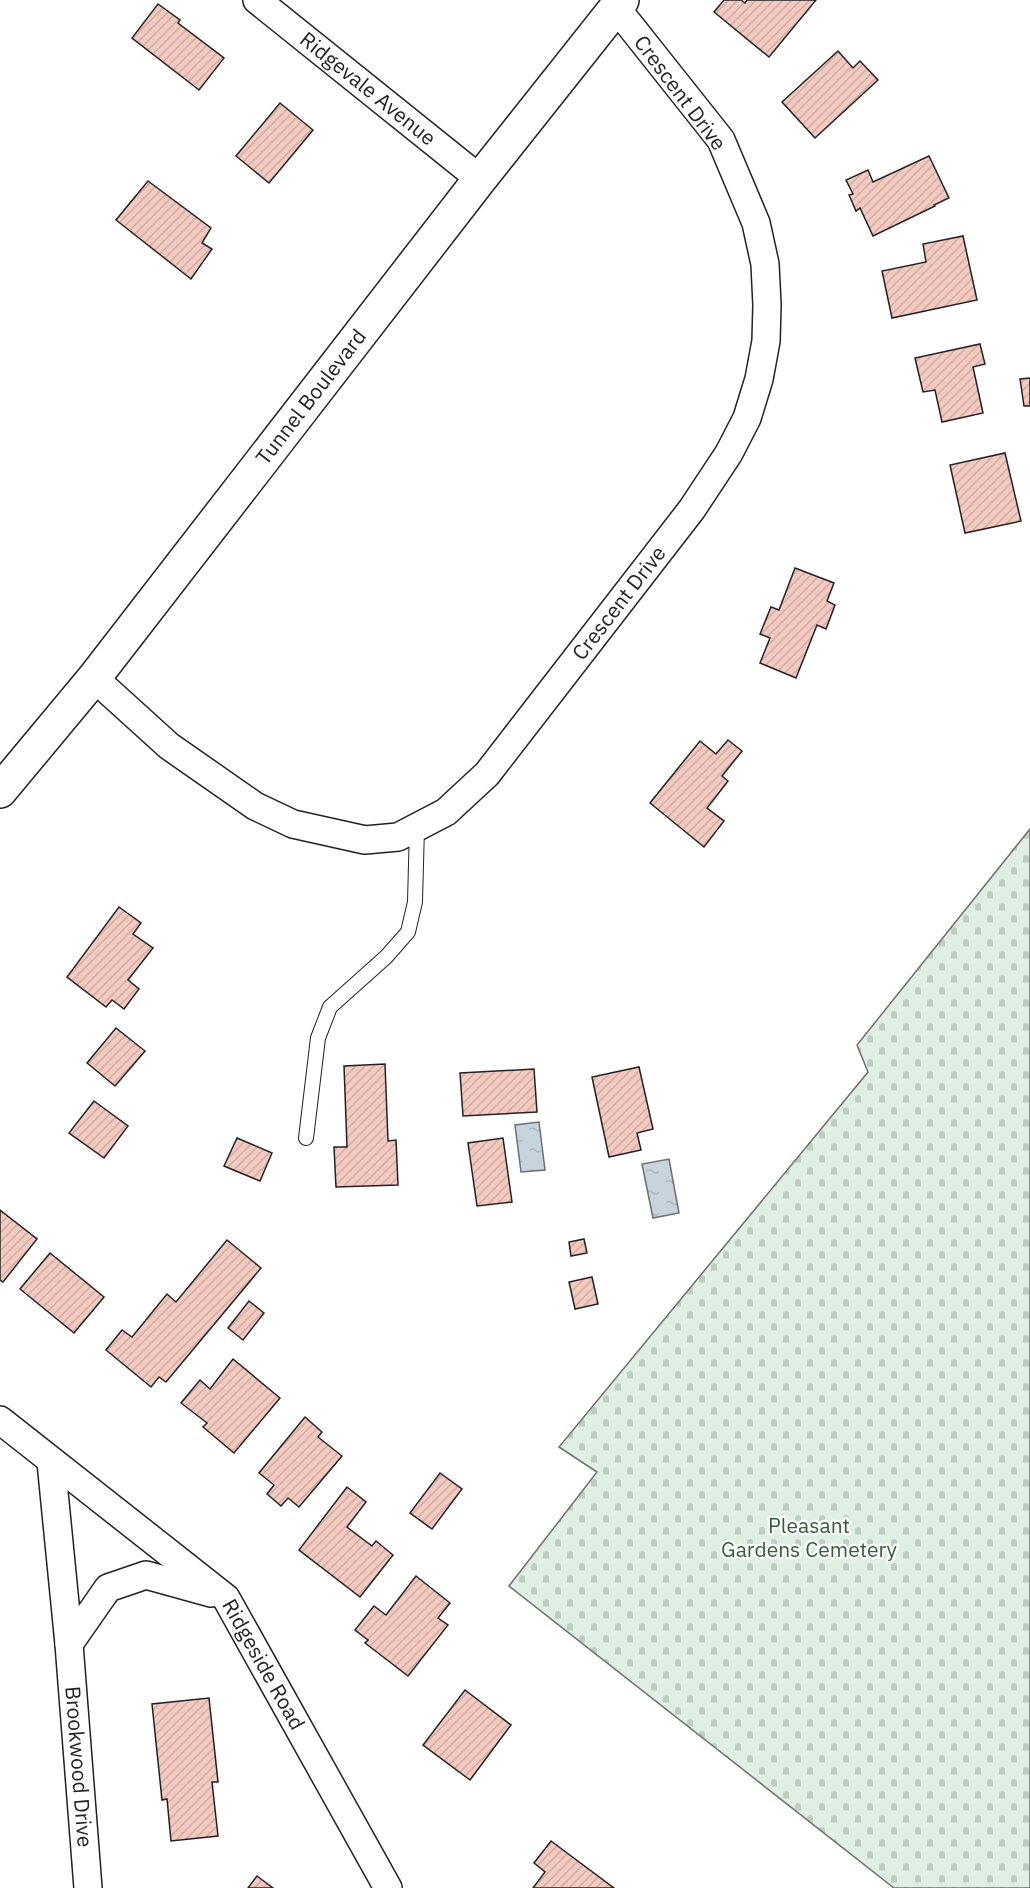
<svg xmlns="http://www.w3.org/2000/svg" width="1030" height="1888" viewBox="0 0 1030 1888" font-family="'IBM Plex Sans',sans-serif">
<defs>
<pattern id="cemetery-stones" width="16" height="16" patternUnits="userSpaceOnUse" patternTransform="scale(1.5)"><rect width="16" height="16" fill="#e0efe3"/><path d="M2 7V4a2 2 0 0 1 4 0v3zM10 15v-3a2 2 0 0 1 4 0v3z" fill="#c0cdc2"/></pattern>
<pattern id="water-ripples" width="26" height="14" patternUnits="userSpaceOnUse" patternTransform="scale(1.5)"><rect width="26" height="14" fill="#c7d3dd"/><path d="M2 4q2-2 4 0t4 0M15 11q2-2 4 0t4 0" fill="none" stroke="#abb5bd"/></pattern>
<pattern id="building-hatch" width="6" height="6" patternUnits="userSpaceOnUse" patternTransform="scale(1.5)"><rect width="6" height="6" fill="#f3c9c0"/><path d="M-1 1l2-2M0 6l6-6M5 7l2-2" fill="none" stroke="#d0aca5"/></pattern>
</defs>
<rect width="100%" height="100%" fill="#fff"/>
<polygon fill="url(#cemetery-stones)" stroke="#6f6f6f" stroke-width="1.5" points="1030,829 1030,1888 894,1888 509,1586 597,1472 559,1447 868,1072 857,1045"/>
<g fill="url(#water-ripples)" stroke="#6f6f6f" stroke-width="1.5">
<polygon points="539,1122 545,1170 521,1172 515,1125"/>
<polygon points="669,1159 679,1213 653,1218 642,1164"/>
</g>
<g fill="url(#building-hatch)" stroke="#222" stroke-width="1.5">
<polygon points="724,0 741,0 745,3 747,0 816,0 769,57 714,12"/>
<polygon points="158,4 180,20 178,23 224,58 199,90 132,38"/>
<polygon points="838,51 853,68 860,61 878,80 815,138 782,102"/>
<polygon points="280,103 313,130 269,183 236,156"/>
<polygon points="929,156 949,198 934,205 935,206 873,236 860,208 856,211 849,195 853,194 846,180 868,170 873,182"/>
<polygon points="148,181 211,228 202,243 212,249 191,279 116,220"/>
<polygon points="963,236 977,300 892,318 882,271 926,262 923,244"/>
<polygon points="980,344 985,364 973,367 983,413 942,422 935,390 923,392 915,358"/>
<polygon points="1030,378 1030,406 1024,406 1020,379"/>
<polygon points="1005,453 1021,521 965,533 950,465"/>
<polygon points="795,568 834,583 827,601 835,605 826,629 817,625 796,678 760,663 770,638 760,634 771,607 779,610"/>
<polygon points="728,740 742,751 722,776 728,781 707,808 724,821 704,847 650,803 700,741 716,754"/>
<polygon points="119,907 141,923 133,934 153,948 128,980 139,989 124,1009 112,1000 106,1007 67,977"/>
<polygon points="116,1028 145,1051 115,1086 87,1063"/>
<polygon points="385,1064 388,1141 396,1140 398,1185 336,1187 334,1147 347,1147 344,1066"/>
<polygon points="639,1067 653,1129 637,1133 641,1150 609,1157 592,1077"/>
<polygon points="534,1069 537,1112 463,1116 460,1073"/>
<polygon points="94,1101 128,1126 104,1158 69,1133"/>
<polygon points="237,1138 272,1153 260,1181 224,1166"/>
<polygon points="503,1138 512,1202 477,1206 468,1143"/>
<polygon points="0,1210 37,1239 3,1282 0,1280"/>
<polygon points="584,1239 587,1253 571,1256 569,1242"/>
<polygon points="227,1240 261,1268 166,1382 159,1377 151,1387 106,1350 122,1330 132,1337 167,1294 176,1302"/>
<polygon points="50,1253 104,1297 74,1333 20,1289"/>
<polygon points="592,1277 598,1304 575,1309 569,1282"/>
<polygon points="249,1301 264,1313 243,1340 228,1328"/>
<polygon points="233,1359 280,1398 234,1453 203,1427 207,1423 181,1403 200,1380 210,1389"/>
<polygon points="305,1417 322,1432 318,1437 342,1456 299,1507 288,1498 281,1506 267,1494 274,1485 259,1473"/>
<polygon points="440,1473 462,1489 432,1529 410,1513"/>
<polygon points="347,1487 366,1502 347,1527 372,1546 376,1541 393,1555 360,1597 299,1550"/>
<polygon points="416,1576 450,1603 438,1618 448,1625 408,1676 365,1643 368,1640 355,1630 374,1606 386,1615"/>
<polygon points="465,1690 511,1725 470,1780 423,1745"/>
<polygon points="209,1698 218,1782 212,1782 218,1836 171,1841 167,1799 162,1800 152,1704"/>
<polygon points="551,1841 614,1888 533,1888 545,1872 534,1863"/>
<polygon points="257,1876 273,1888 248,1888"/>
</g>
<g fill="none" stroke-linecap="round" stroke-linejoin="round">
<defs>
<polyline id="lane" points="306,1138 318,1038 330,1007 386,957 408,932 415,902 417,827"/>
<g id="street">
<path id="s1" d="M257,0L480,179"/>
<path id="s2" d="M94,678L169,746L255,806L293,824L365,840L398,837L446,812L487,774L692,509L729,453L747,418L759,379L766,341L767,305L765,264L756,223L721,140L617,9"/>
<path id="s3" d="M0,1420L226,1598L388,1888"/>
<path id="s4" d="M51,1462L69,1644L88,1888"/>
<polyline points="69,1644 108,1588 146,1575 211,1593"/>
</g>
<g id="secondary">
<path id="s5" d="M0,791L94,678L480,179L622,0"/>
</g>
</defs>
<use href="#lane" stroke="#222" stroke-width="16"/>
<use href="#street" stroke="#222" stroke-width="30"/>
<use href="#secondary" stroke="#222" stroke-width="36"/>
<use href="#lane" stroke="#fff" stroke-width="14"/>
<use href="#street" stroke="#fff" stroke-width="27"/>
<use href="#secondary" stroke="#fff" stroke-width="33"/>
</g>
<g text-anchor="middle" stroke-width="4.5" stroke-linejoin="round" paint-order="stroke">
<g font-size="21" fill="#222" stroke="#fff">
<text dy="7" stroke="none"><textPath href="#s1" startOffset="142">Ridgevale Avenue</textPath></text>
<text transform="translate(680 93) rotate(53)" y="7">Crescent Drive</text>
<text dy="7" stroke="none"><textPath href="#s5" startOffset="502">Tunnel Boulevard</textPath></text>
<text dy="7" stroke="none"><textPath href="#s2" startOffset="681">Crescent Drive</textPath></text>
<text dy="7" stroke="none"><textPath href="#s3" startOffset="364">Ridgeside Road</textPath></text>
<text dy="7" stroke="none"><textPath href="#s4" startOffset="306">Brookwood Drive</textPath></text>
</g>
<g font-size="21" fill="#2f5e38" stroke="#fff">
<text x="809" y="1533">Pleasant<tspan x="809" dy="24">Gardens Cemetery</tspan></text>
</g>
</g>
</svg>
